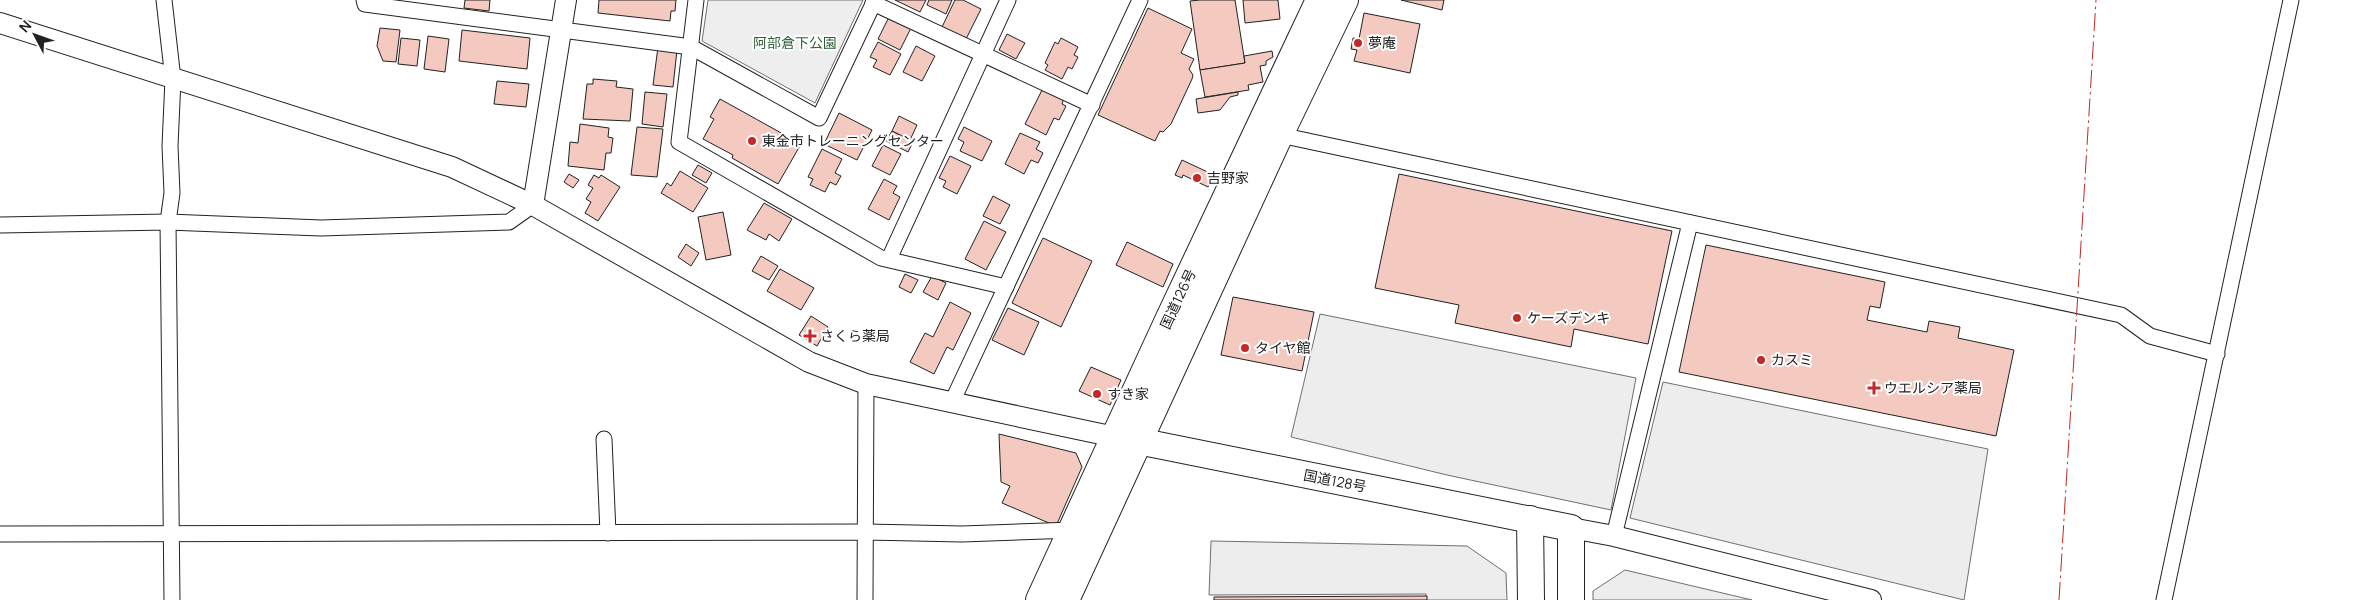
<svg xmlns="http://www.w3.org/2000/svg" width="2373" height="600" viewBox="0 0 2373 600" font-family="Manrope,'Noto Sans JP',sans-serif">
<rect width="100%" height="100%" fill="#fff"/>
<polygon fill="#eee" stroke="#6f6f6f" points="708,0 863,0 815,103 702,41"/>
<g fill="#ededed" stroke="#6f6f6f">
<polygon points="1320,314 1636,378 1611,510 1447,475 1291,437"/>
<polygon points="1663,382 1988,449 1964,600 1630,518"/>
<polygon points="1211,541 1467,546 1506,573 1507,600 1426,600 1426,594 1209,595"/>
<polygon points="1625,570 1752,600 1593,600 1593,591"/>
</g>
<g fill="#f3c9c0" stroke="#222">
<polygon points="465,0 490,0 489,11 464,8"/>
<polygon points="599,0 676,0 675,11 671,11 670,21 598,13"/>
<polygon points="895,0 926,0 920,12"/>
<polygon points="929,0 952,0 946,14 927,5"/>
<polygon points="955,0 963,0 981,9 966,39 942,27"/>
<polygon points="1200,0 1235,0 1245,63 1200,70 1190,1"/>
<polygon points="1243,0 1278,0 1280,19 1245,23"/>
<polygon points="1401,0 1444,0 1442,10"/>
<polygon points="1148,8 1192,29 1181,53 1194,59 1189,69 1193,75 1192,79 1171,124 1163,132 1160,131 1155,141 1098,115"/>
<polygon points="1364,13 1420,24 1410,73 1354,61 1357,50 1351,49 1353,38 1359,39"/>
<polygon points="889,17 911,28 900,50 878,39"/>
<polygon points="380,28 400,30 396,62 383,61 377,46"/>
<polygon points="462,30 530,38 527,69 459,61"/>
<polygon points="1007,34 1025,43 1016,59 999,50"/>
<polygon points="428,36 449,39 445,72 424,69"/>
<polygon points="401,38 420,40 417,66 398,64"/>
<polygon points="1061,38 1078,47 1074,55 1078,57 1072,69 1068,67 1062,79 1045,70 1048,65 1045,63 1055,42 1058,44"/>
<polygon points="878,42 901,54 890,75 873,67 877,60 870,57"/>
<polygon points="916,46 935,56 922,81 903,72"/>
<polygon points="658,47 677,50 673,87 653,85"/>
<polygon points="1272,51 1273,57 1266,61 1266,65 1260,66 1263,82 1248,85 1249,90 1205,97 1200,70 1245,63 1244,56"/>
<polygon points="593,79 617,81 616,87 633,89 630,121 583,119 587,84 593,84"/>
<polygon points="497,81 529,84 526,107 494,104"/>
<polygon points="1043,88 1064,98 1062,104 1066,106 1059,120 1054,118 1046,135 1025,124"/>
<polygon points="645,92 667,94 663,127 642,124"/>
<polygon points="1238,92 1238,95 1230,97 1220,110 1198,113 1196,99"/>
<polygon points="720,99 801,144 778,184 732,158 733,155 703,139 714,119 710,117"/>
<polygon points="839,113 872,130 857,160 824,144"/>
<polygon points="899,116 917,125 910,140 892,131"/>
<polygon points="580,124 609,128 608,137 613,138 611,153 606,153 604,170 568,166 570,142 578,143"/>
<polygon points="637,127 663,129 657,177 631,175"/>
<polygon points="964,127 992,141 982,161 960,151 964,142 958,139"/>
<polygon points="892,131 913,142 908,152 886,141"/>
<polygon points="1020,133 1040,142 1036,149 1043,153 1038,163 1031,160 1024,174 1005,164"/>
<polygon points="883,145 901,154 890,175 872,166"/>
<polygon points="822,149 842,159 835,173 841,176 836,185 830,182 825,192 810,185 813,179 808,177"/>
<polygon points="950,156 971,166 957,194 943,187 946,181 939,178"/>
<polygon points="1182,160 1214,175 1208,187 1183,175 1182,178 1175,175"/>
<polygon points="698,165 712,173 706,183 692,175"/>
<polygon points="680,171 708,188 693,212 661,193 667,183 671,186"/>
<polygon points="569,174 579,180 573,188 564,182"/>
<polygon points="1399,174 1672,231 1648,344 1574,329 1571,347 1455,323 1459,305 1375,288"/>
<polygon points="594,175 599,178 601,175 620,187 598,221 585,213 591,202 586,199 593,188 588,185"/>
<polygon points="884,179 897,186 893,193 900,197 889,220 868,209"/>
<polygon points="993,196 1010,205 1000,224 983,216"/>
<polygon points="764,203 792,219 779,241 769,234 766,240 747,230"/>
<polygon points="723,212 731,255 706,260 698,217"/>
<polygon points="984,221 1006,232 986,270 965,259"/>
<polygon points="1043,238 1092,261 1061,327 1012,303"/>
<polygon points="1127,242 1173,264 1163,287 1116,265"/>
<polygon points="686,244 699,253 691,266 678,257"/>
<polygon points="1706,245 1885,282 1880,308 1870,306 1867,320 1927,332 1929,321 1960,327 1958,338 2014,350 1996,436 1679,372"/>
<polygon points="761,256 778,266 769,280 752,271"/>
<polygon points="780,269 814,288 801,310 767,291"/>
<polygon points="905,274 918,280 911,293 899,287"/>
<polygon points="932,276 946,283 938,300 923,292"/>
<polygon points="1233,297 1314,312 1302,371 1221,355"/>
<polygon points="950,302 971,313 953,350 947,347 934,374 910,362 925,333 933,337"/>
<polygon points="1008,308 1039,322 1024,355 992,340"/>
<polygon points="811,316 828,327 817,346 799,335"/>
<polygon points="1091,367 1121,380 1110,405 1079,391"/>
<polygon points="999,434 1076,453 1082,467 1056,526 1002,503 1010,486 1001,482"/>
<polygon points="1427,596 1427,600 1214,600 1214,597"/>
</g>
<g fill="none" stroke-linecap="round" stroke-linejoin="round">
<defs>
<g id="minor">
<polyline points="164,0 173,79 170,146 172,193 168,222 172,600"/>
<polyline points="364,0 365,4 691,47 819,118 875,0"/>
<polyline points="696,0 679,142 881,258 1006,287"/>
<polyline points="873,3 1092,105"/>
<polyline points="1280,135 2121,315 2150,336 2217,354"/>
<polyline points="0,225 168,222 321,228 509,222 533,205"/>
<polyline points="889,259 1008,0"/>
<polyline points="952,402 1140,0"/>
<polyline points="604,439 608,533"/>
<polyline points="0,534 866,532 962,534 1073,530"/>
<polyline points="1614,536 1690,223"/>
<polyline points="865,600 866,384"/>
<polyline points="2164,600 2291,0"/>
</g>
<g id="tertiary">
<polyline points="0,23 452,167 533,205 809,362 866,384 1115,437"/>
<polyline points="533,205 566,0"/>
<polyline points="1571,528 1614,536 1871,600"/>
</g>
<g id="trunk">
<polyline points="1123,438 1571,528 1571,600"/>
<polyline points="1530,519 1531,600"/>
<polyline points="1039,600 1169,318 1319,0"/>
<polyline points="1066,600 1280,135 1345,0"/>
</g>
</defs>
<use href="#minor" stroke="#222" stroke-width="17"/>
<use href="#tertiary" stroke="#222" stroke-width="22"/>
<use href="#trunk" stroke="#222" stroke-width="28"/>
<use href="#minor" stroke="#fff" stroke-width="15"/>
<use href="#tertiary" stroke="#fff" stroke-width="20"/>
<use href="#trunk" stroke="#fff" stroke-width="26"/>
<polyline stroke="#c62828" stroke-width="1" stroke-dasharray="18 4 2.5 4" stroke-linecap="butt" points="2059,600 2096,0"/>
</g>
<g fill="#c62828" stroke="#fff" stroke-width="2">
<circle cx="1358" cy="43" r="5"/>
<circle cx="752" cy="141" r="5"/>
<circle cx="1197" cy="178" r="5"/>
<circle cx="1517" cy="318" r="5"/>
<path d="M807.5 328.5h5v5h5v5h-5v5h-5v-5h-5v-5h5z"/>
<circle cx="1245" cy="348" r="5"/>
<circle cx="1761" cy="360" r="5"/>
<path d="M1871.5 380.5h5v5h5v5h-5v5h-5v-5h-5v-5h5z"/>
<circle cx="1097" cy="394" r="5"/>
</g>
<g text-anchor="middle" stroke-width="4" stroke-linejoin="round" paint-order="stroke">
<g font-size="14" fill="#2f5e38" stroke="#fff">
<text x="795" y="48">阿部倉下公園</text>
</g>
<g font-size="14" fill="#222" stroke="#fff" text-anchor="start">
<text x="1368" y="48">夢庵</text>
<text x="762" y="146">東金市トレーニングセンター</text>
<text x="1207" y="183">吉野家</text>
<text x="1527" y="323">ケーズデンキ</text>
<text x="820" y="341">さくら薬局</text>
<text x="1255" y="353">タイヤ館</text>
<text x="1771" y="365">カスミ</text>
<text x="1884" y="393">ウエルシア薬局</text>
<text x="1107" y="399">すき家</text>
</g>
<g font-size="14" fill="#222" stroke="#fff">
<text transform="translate(1178 299) rotate(-65)" y="5">国道126号</text>
<text transform="translate(1335 481) rotate(11)" y="5">国道128号</text>
</g>
</g>
<g transform="translate(35 35) rotate(311)" stroke="#ffffff" stroke-width="4" paint-order="stroke">
<path d="M0-4L9 19L0 12L-9 19Z" fill="#222222"/>
<text y="-8" font-size="14" font-weight="bold" text-anchor="middle" fill="#222222">N</text>
</g>
</svg>
